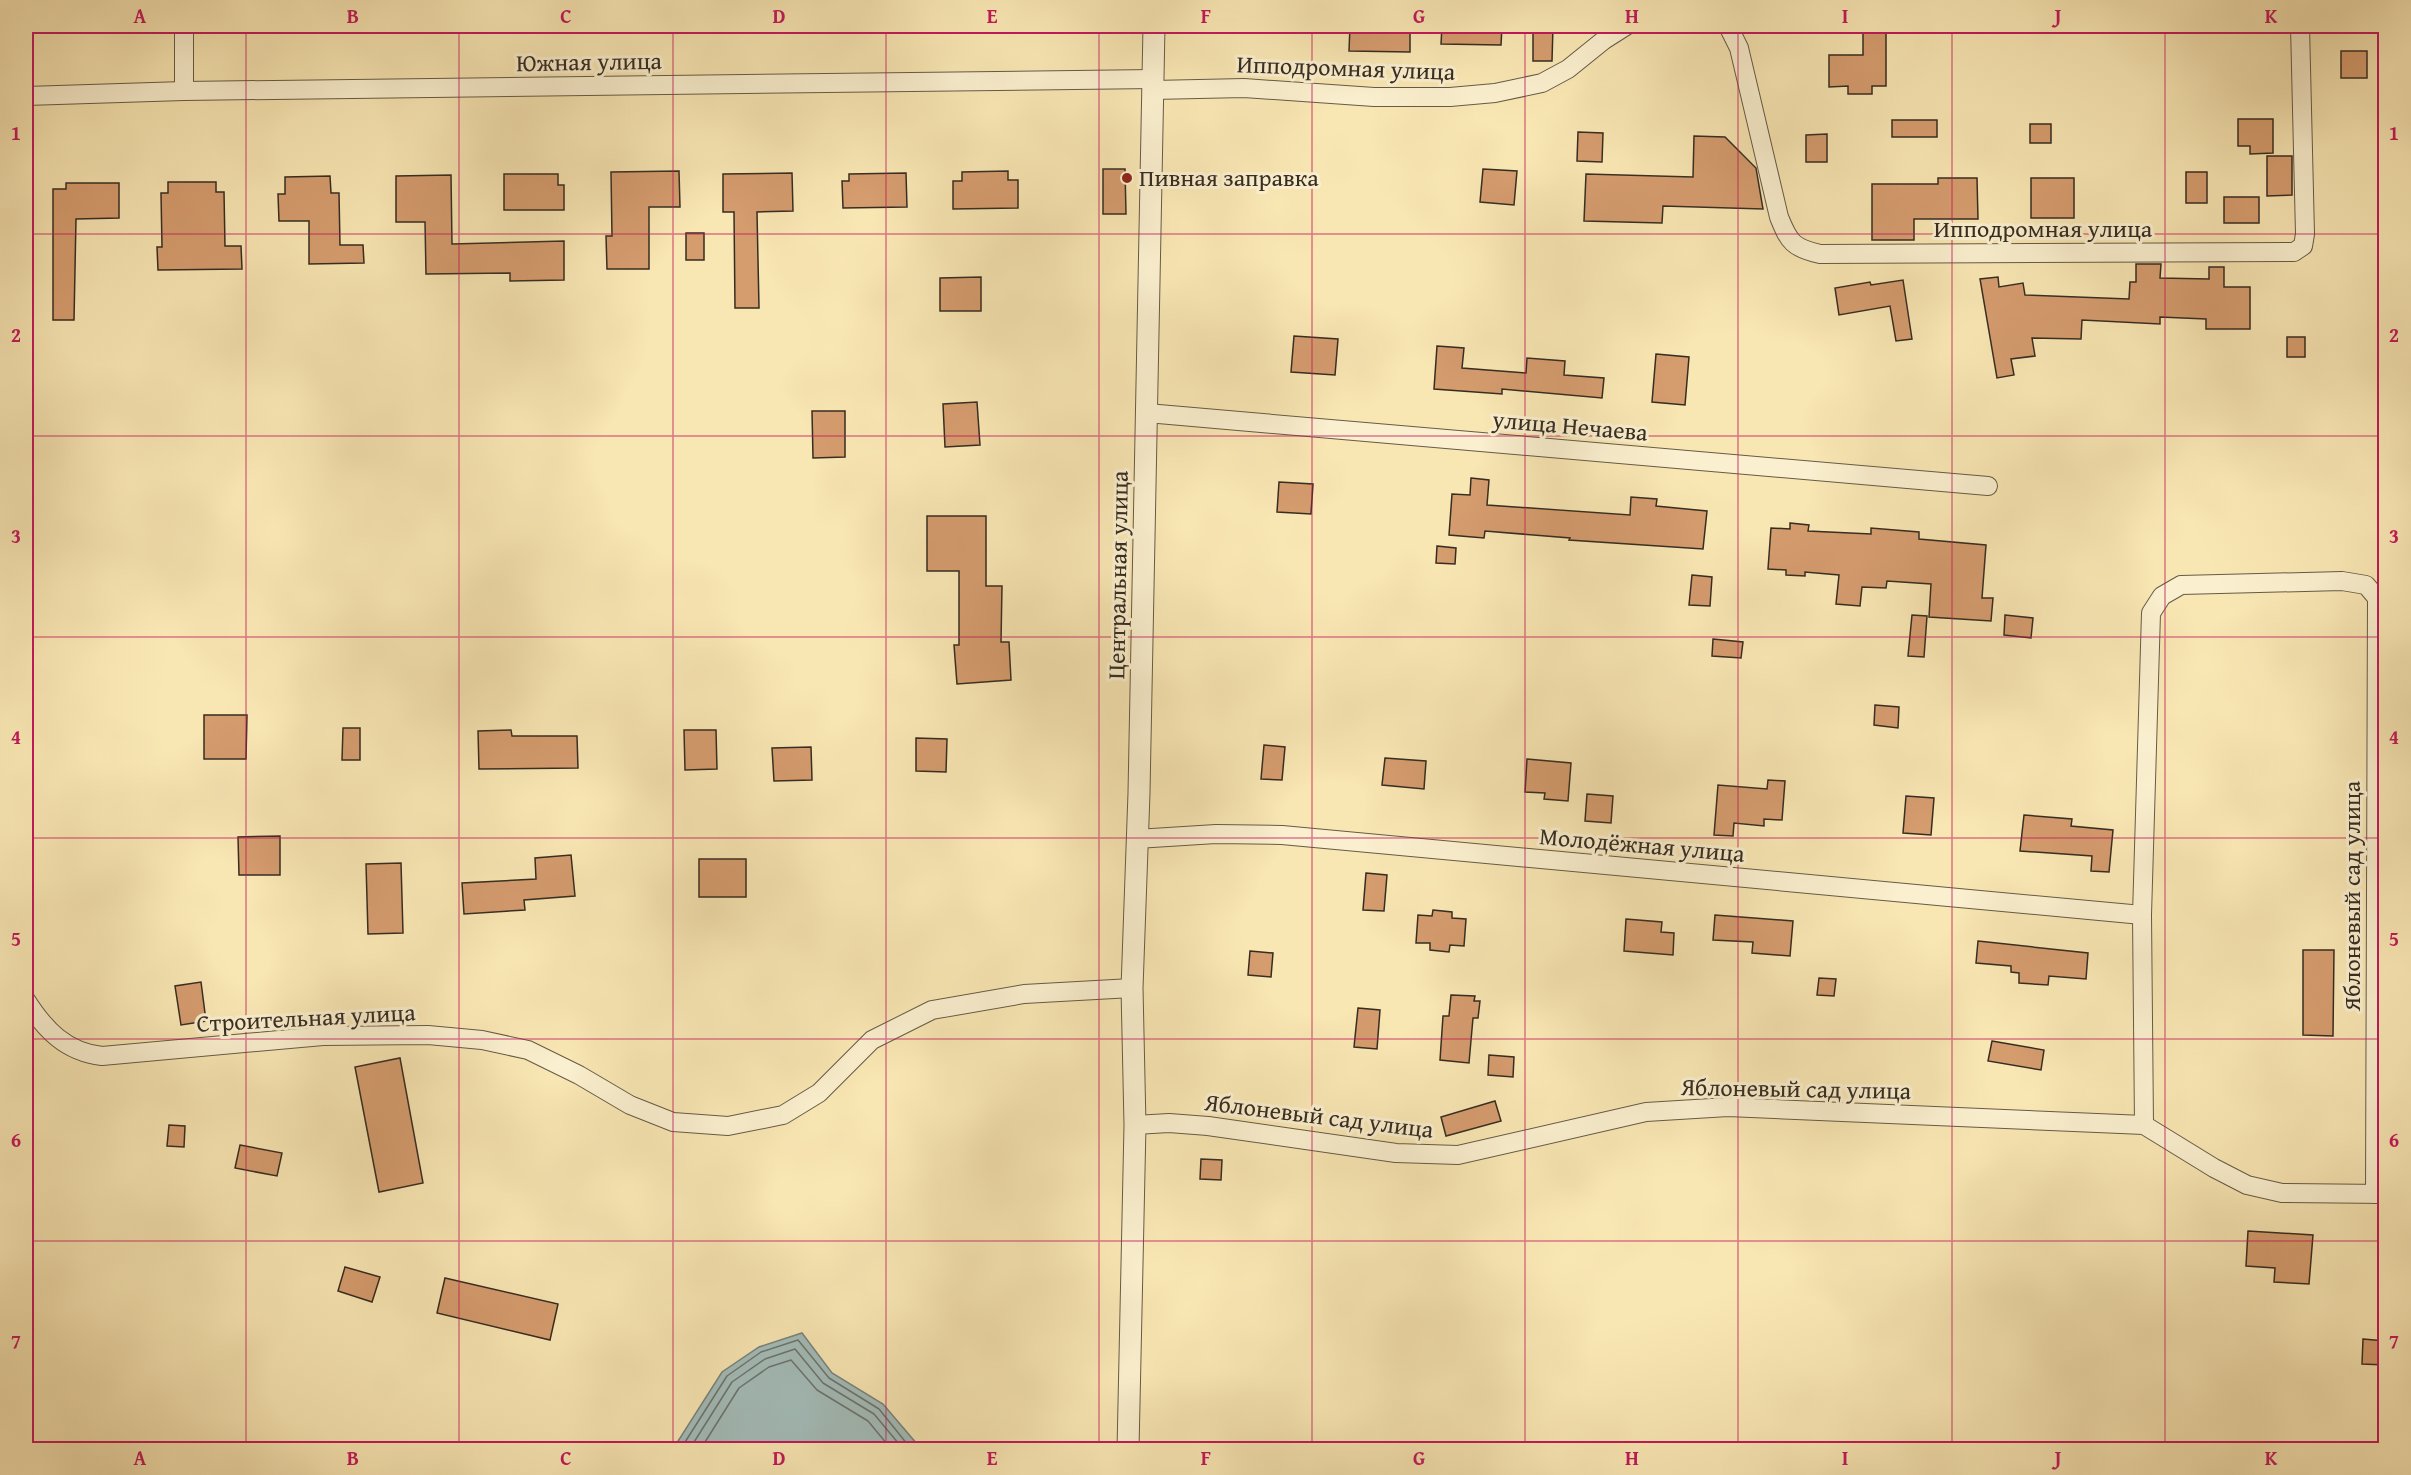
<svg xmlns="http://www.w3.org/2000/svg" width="2411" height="1475" viewBox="0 0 2411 1475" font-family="'Gentium Book Plus',serif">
<rect width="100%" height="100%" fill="#f8e6b3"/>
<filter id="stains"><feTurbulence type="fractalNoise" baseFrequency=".00333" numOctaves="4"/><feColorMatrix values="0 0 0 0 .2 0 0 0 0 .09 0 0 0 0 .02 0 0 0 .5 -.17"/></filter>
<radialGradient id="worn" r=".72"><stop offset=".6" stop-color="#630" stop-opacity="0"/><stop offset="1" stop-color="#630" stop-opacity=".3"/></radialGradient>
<polygon fill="#a3bcb9" stroke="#77837d" stroke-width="1.5" points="802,1333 832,1373 883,1404 917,1444 919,1449 673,1449 722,1372 759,1347"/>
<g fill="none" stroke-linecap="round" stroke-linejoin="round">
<g stroke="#6c746e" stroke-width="1.5">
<polyline points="680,1450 727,1376 761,1352 798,1340 829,1378 879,1409 912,1450"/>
<polyline points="689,1450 732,1382 765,1359 795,1349 823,1383 874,1414 904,1450"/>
<polyline points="700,1450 739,1388 769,1367 791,1360 817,1390 868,1421 892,1450"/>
</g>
</g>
<g fill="#d59c6e" stroke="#362d22" stroke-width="1.5">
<polygon points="1350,26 1410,26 1410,52 1349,51"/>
<polygon points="1442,26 1502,26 1501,45 1441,44"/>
<polygon points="1533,26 1553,26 1552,61 1533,61"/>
<polygon points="1863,26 1886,26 1886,86 1872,86 1872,94 1848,94 1848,86 1829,87 1829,55 1863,55"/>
<rect x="2341" y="51" width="26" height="27"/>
<polygon points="2238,119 2273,119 2273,153 2250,154 2250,146 2238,146"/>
<rect x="1892" y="120" width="45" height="17"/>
<rect x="2030" y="124" width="21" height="19"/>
<polygon points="1578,132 1603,133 1602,162 1577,161"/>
<polygon points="1827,134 1827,162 1806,162 1806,135"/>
<polygon points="1694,136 1725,137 1756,168 1763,209 1663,206 1662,223 1584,221 1586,174 1693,177"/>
<polygon points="2267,156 2292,156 2292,195 2267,196"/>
<polygon points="1103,169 1125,169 1126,214 1103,214"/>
<polygon points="1483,169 1517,171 1514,205 1480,202"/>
<polygon points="679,171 680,207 649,207 649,269 607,269 606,236 612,236 611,172"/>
<polygon points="1008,171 1008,180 1018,180 1018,208 953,209 953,181 962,181 962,172"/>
<rect x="2186" y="172" width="21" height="31"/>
<polygon points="792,173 793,211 757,212 759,308 735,308 734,212 723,212 723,174"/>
<polygon points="906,173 907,207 843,208 842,181 849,181 849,174"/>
<polygon points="504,174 558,174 558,185 564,185 564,210 504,210"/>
<polygon points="451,175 452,244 564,241 564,280 510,281 510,273 426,274 425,222 396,222 396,176"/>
<polygon points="330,176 331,193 339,193 340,245 363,245 364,263 309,264 309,221 279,221 278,194 285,194 285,177"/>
<polygon points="1938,178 1977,178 1978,219 1914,219 1914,240 1872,240 1872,184 1938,184"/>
<rect x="2031" y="178" width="43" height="40"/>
<polygon points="168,182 216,182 216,192 224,192 225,246 241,246 242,269 158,270 157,247 162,247 161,193 168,193"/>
<polygon points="66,183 119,183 119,218 76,219 74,320 53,320 53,189 66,189"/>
<rect x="2224" y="197" width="35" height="26"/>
<rect x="686" y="233" width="18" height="27"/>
<polygon points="2136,264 2161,264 2160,278 2209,279 2209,267 2224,267 2224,287 2250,287 2250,329 2206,329 2206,319 2160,317 2160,324 2082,320 2081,339 2032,338 2035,356 2011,359 2014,375 1997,378 1980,279 1998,277 1999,287 2023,283 2025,295 2129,299 2130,282 2136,282"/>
<polygon points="981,277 981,311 940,311 940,278"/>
<polygon points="1903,280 1912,339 1896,341 1890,306 1839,315 1835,288 1870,282 1871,285"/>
<polygon points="1294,336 1338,339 1335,375 1291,372"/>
<rect x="2287" y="337" width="18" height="20"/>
<polygon points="1437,346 1464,348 1462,368 1526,373 1527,358 1565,361 1564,375 1604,378 1602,398 1502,389 1502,394 1434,389"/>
<polygon points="1656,354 1689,357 1685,405 1652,402"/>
<polygon points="977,402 980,445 945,447 943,404"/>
<polygon points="812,411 845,411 845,457 813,458"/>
<polygon points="1471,478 1489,480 1487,505 1630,515 1631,497 1657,499 1656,506 1707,511 1703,549 1569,540 1570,538 1485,531 1484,538 1449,535 1452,494 1470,495"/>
<polygon points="1279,482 1313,484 1311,514 1277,512"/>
<polygon points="927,516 986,516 986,586 1002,586 1001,642 1009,642 1011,680 957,684 954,645 959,645 959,571 927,571"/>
<polygon points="1790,523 1809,525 1808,531 1871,534 1871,528 1919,532 1919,539 1986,545 1982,598 1993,598 1991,621 1929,617 1931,584 1887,581 1886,588 1862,587 1860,606 1836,604 1839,575 1805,572 1805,576 1786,575 1786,570 1768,569 1771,528 1790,529"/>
<polygon points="1437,546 1456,548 1455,564 1436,563"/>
<polygon points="1692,575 1712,577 1710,606 1689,605"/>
<polygon points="1912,615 1927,616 1924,657 1908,656"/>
<polygon points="2005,615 2033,618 2031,638 2004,635"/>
<polygon points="1713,639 1743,642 1741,658 1712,656"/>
<polygon points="1875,705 1899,707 1898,728 1874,725"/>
<polygon points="204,715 247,715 246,759 204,759"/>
<polygon points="343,728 360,728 360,760 342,760"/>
<polygon points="511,730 512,736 577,736 578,768 479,769 478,731"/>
<polygon points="684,730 716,730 717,769 685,770"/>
<polygon points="916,738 947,739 946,772 916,771"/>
<polygon points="1264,745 1285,747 1282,780 1261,779"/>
<polygon points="811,747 812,780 774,781 772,748"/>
<polygon points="1385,758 1426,761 1424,789 1382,785"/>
<polygon points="1527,759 1571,763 1568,801 1544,799 1545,793 1525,792"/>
<polygon points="1768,780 1785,781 1782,820 1764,819 1764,826 1734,823 1733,836 1714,835 1718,785 1767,789"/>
<polygon points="1587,794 1613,796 1611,823 1585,821"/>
<polygon points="1906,796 1934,798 1931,835 1903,833"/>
<polygon points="2024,815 2072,819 2071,826 2113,830 2109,872 2091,871 2092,856 2020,851"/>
<polygon points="280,836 280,875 239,875 238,837"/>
<polygon points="571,855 575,896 524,900 525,910 464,914 462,883 536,879 535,858"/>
<rect x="699" y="859" width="47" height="38"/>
<polygon points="401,863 403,933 368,934 366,864"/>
<polygon points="1366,873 1387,875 1384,911 1363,910"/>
<polygon points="1433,910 1452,912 1452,918 1466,919 1464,946 1450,945 1449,952 1430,950 1430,943 1416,943 1418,915 1432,916"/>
<polygon points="1715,915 1793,921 1790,956 1752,953 1753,942 1713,940"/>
<polygon points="1626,919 1662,922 1661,932 1674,933 1673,955 1624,951"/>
<polygon points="1978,941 2088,953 2086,979 2049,976 2048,985 2019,983 2019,973 2011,972 2011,966 1976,963"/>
<polygon points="2303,950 2334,950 2333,1036 2303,1035"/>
<polygon points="1250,951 1273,953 1271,977 1248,975"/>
<polygon points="1819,978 1836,979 1834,996 1817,995"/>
<polygon points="201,982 206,1021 181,1025 175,986"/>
<polygon points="1451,995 1475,996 1474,1001 1480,1001 1478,1018 1473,1018 1469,1063 1440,1060 1443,1016 1449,1016"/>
<polygon points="1358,1008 1380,1010 1377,1049 1354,1047"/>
<polygon points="1992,1041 2044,1050 2041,1070 1988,1061"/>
<polygon points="1489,1055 1514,1057 1513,1077 1488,1075"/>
<polygon points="400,1058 423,1183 379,1192 355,1067"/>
<polygon points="1495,1101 1501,1121 1446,1136 1441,1117"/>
<polygon points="169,1125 185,1126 184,1147 167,1146"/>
<polygon points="240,1145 282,1153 277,1176 235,1168"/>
<polygon points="1201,1159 1222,1160 1221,1180 1200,1179"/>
<polygon points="2248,1231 2313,1235 2309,1284 2274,1282 2275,1268 2246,1266"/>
<polygon points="345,1267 380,1277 372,1302 338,1291"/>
<polygon points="445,1278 558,1304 550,1340 437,1313"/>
<polygon points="2363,1339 2385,1341 2385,1365 2362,1364"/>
</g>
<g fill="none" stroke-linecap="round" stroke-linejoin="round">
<defs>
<g id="minor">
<polyline points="184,26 184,91"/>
<path d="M1728,26L1739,48L1779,217C1789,242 1793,248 1820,254L2294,252L2303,246L2305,234L2300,26"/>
<polyline points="1153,90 1244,88 1374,97 1450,97 1495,93 1542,83 1568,69 1604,40 1626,26"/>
<polyline points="26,96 184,91 1153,79"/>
<polyline points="1147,413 1988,486"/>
<polyline points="1136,839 1216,834 1282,835 2142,915"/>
<path d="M26,1000C45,1030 66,1052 102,1056L323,1036L428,1035L482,1040L528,1050L579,1075L630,1105L673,1122L728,1126L783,1115L819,1093L872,1040L932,1010L1024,994L1132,988"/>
<polyline points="1135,1125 1169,1123 1208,1126 1396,1153 1458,1155 1646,1112 1728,1107 2144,1125 2214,1168 2247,1185 2282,1193 2386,1194"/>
<polyline points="2144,1125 2142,915 2151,613 2162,596 2181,585 2342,581 2366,585 2377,598 2375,1194"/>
</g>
<polyline id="tertiary" points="1128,1450 1135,1125 1132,988 1139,793 1154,26"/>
</defs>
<use href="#minor" stroke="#665b46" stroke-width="20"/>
<use href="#tertiary" stroke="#665b46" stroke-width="23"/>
<use href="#minor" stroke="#faefce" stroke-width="18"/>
<use href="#tertiary" stroke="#faefce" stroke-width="21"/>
</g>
<path fill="none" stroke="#c2185b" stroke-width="1.5" stroke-opacity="0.55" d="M246,26V1450M459,26V1450M673,26V1450M886,26V1450M1099,26V1450M1312,26V1450M1525,26V1450M1738,26V1450M1952,26V1450M2165,26V1450M26,234H2386M26,436H2386M26,637H2386M26,838H2386M26,1039H2386M26,1241H2386"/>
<circle fill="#8f2418" stroke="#faefce" stroke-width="2" cx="1127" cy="178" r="6"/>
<g text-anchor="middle" stroke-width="6" stroke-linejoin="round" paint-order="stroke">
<g font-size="24" fill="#362d22" stroke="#faefce">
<text transform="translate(589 62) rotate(-1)" y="8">Южная улица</text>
<text transform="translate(1346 68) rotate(2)" y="8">Ипподромная улица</text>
<text x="2043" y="237">Ипподромная улица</text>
<text transform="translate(1570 426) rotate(5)" y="8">улица Нечаева</text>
<text transform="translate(1118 575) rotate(-89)" y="8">Центральная улица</text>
<text transform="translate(1642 845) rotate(5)" y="8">Молодёжная улица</text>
<text transform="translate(2352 896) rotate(-90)" y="8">Яблоневый сад улица</text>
<text transform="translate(306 1018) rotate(-3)" y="8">Строительная улица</text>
<text transform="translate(1796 1089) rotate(1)" y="8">Яблоневый сад улица</text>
<text transform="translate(1319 1116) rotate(7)" y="8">Яблоневый сад улица</text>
</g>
<g font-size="24" fill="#362d22" stroke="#faefce" text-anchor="start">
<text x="1139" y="186">Пивная заправка</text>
</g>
</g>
<rect width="2411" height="1475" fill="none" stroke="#f8e6b3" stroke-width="66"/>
<rect x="33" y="33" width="2345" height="1409" fill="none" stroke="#c2185b" stroke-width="2"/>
<g font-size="20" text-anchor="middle" font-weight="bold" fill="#c2185b">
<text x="140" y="23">A</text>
<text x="353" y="23">B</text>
<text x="566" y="23">C</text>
<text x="779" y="23">D</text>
<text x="992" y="23">E</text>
<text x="1206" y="23">F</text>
<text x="1419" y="23">G</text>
<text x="1632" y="23">H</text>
<text x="1845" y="23">I</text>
<text x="2058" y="23">J</text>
<text x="2271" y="23">K</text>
<text x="16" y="140">1</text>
<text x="2394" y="140">1</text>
<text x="16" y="342">2</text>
<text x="2394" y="342">2</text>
<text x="16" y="543">3</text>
<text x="2394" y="543">3</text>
<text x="16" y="744">4</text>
<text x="2394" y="744">4</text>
<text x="16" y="946">5</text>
<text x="2394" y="946">5</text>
<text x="16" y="1147">6</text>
<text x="2394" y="1147">6</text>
<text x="16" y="1348">7</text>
<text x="2394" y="1348">7</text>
<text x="140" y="1465">A</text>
<text x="353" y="1465">B</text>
<text x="566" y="1465">C</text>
<text x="779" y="1465">D</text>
<text x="992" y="1465">E</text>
<text x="1206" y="1465">F</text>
<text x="1419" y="1465">G</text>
<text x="1632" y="1465">H</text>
<text x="1845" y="1465">I</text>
<text x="2058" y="1465">J</text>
<text x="2271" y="1465">K</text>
</g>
<rect width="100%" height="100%" filter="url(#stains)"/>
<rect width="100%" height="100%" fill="url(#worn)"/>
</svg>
